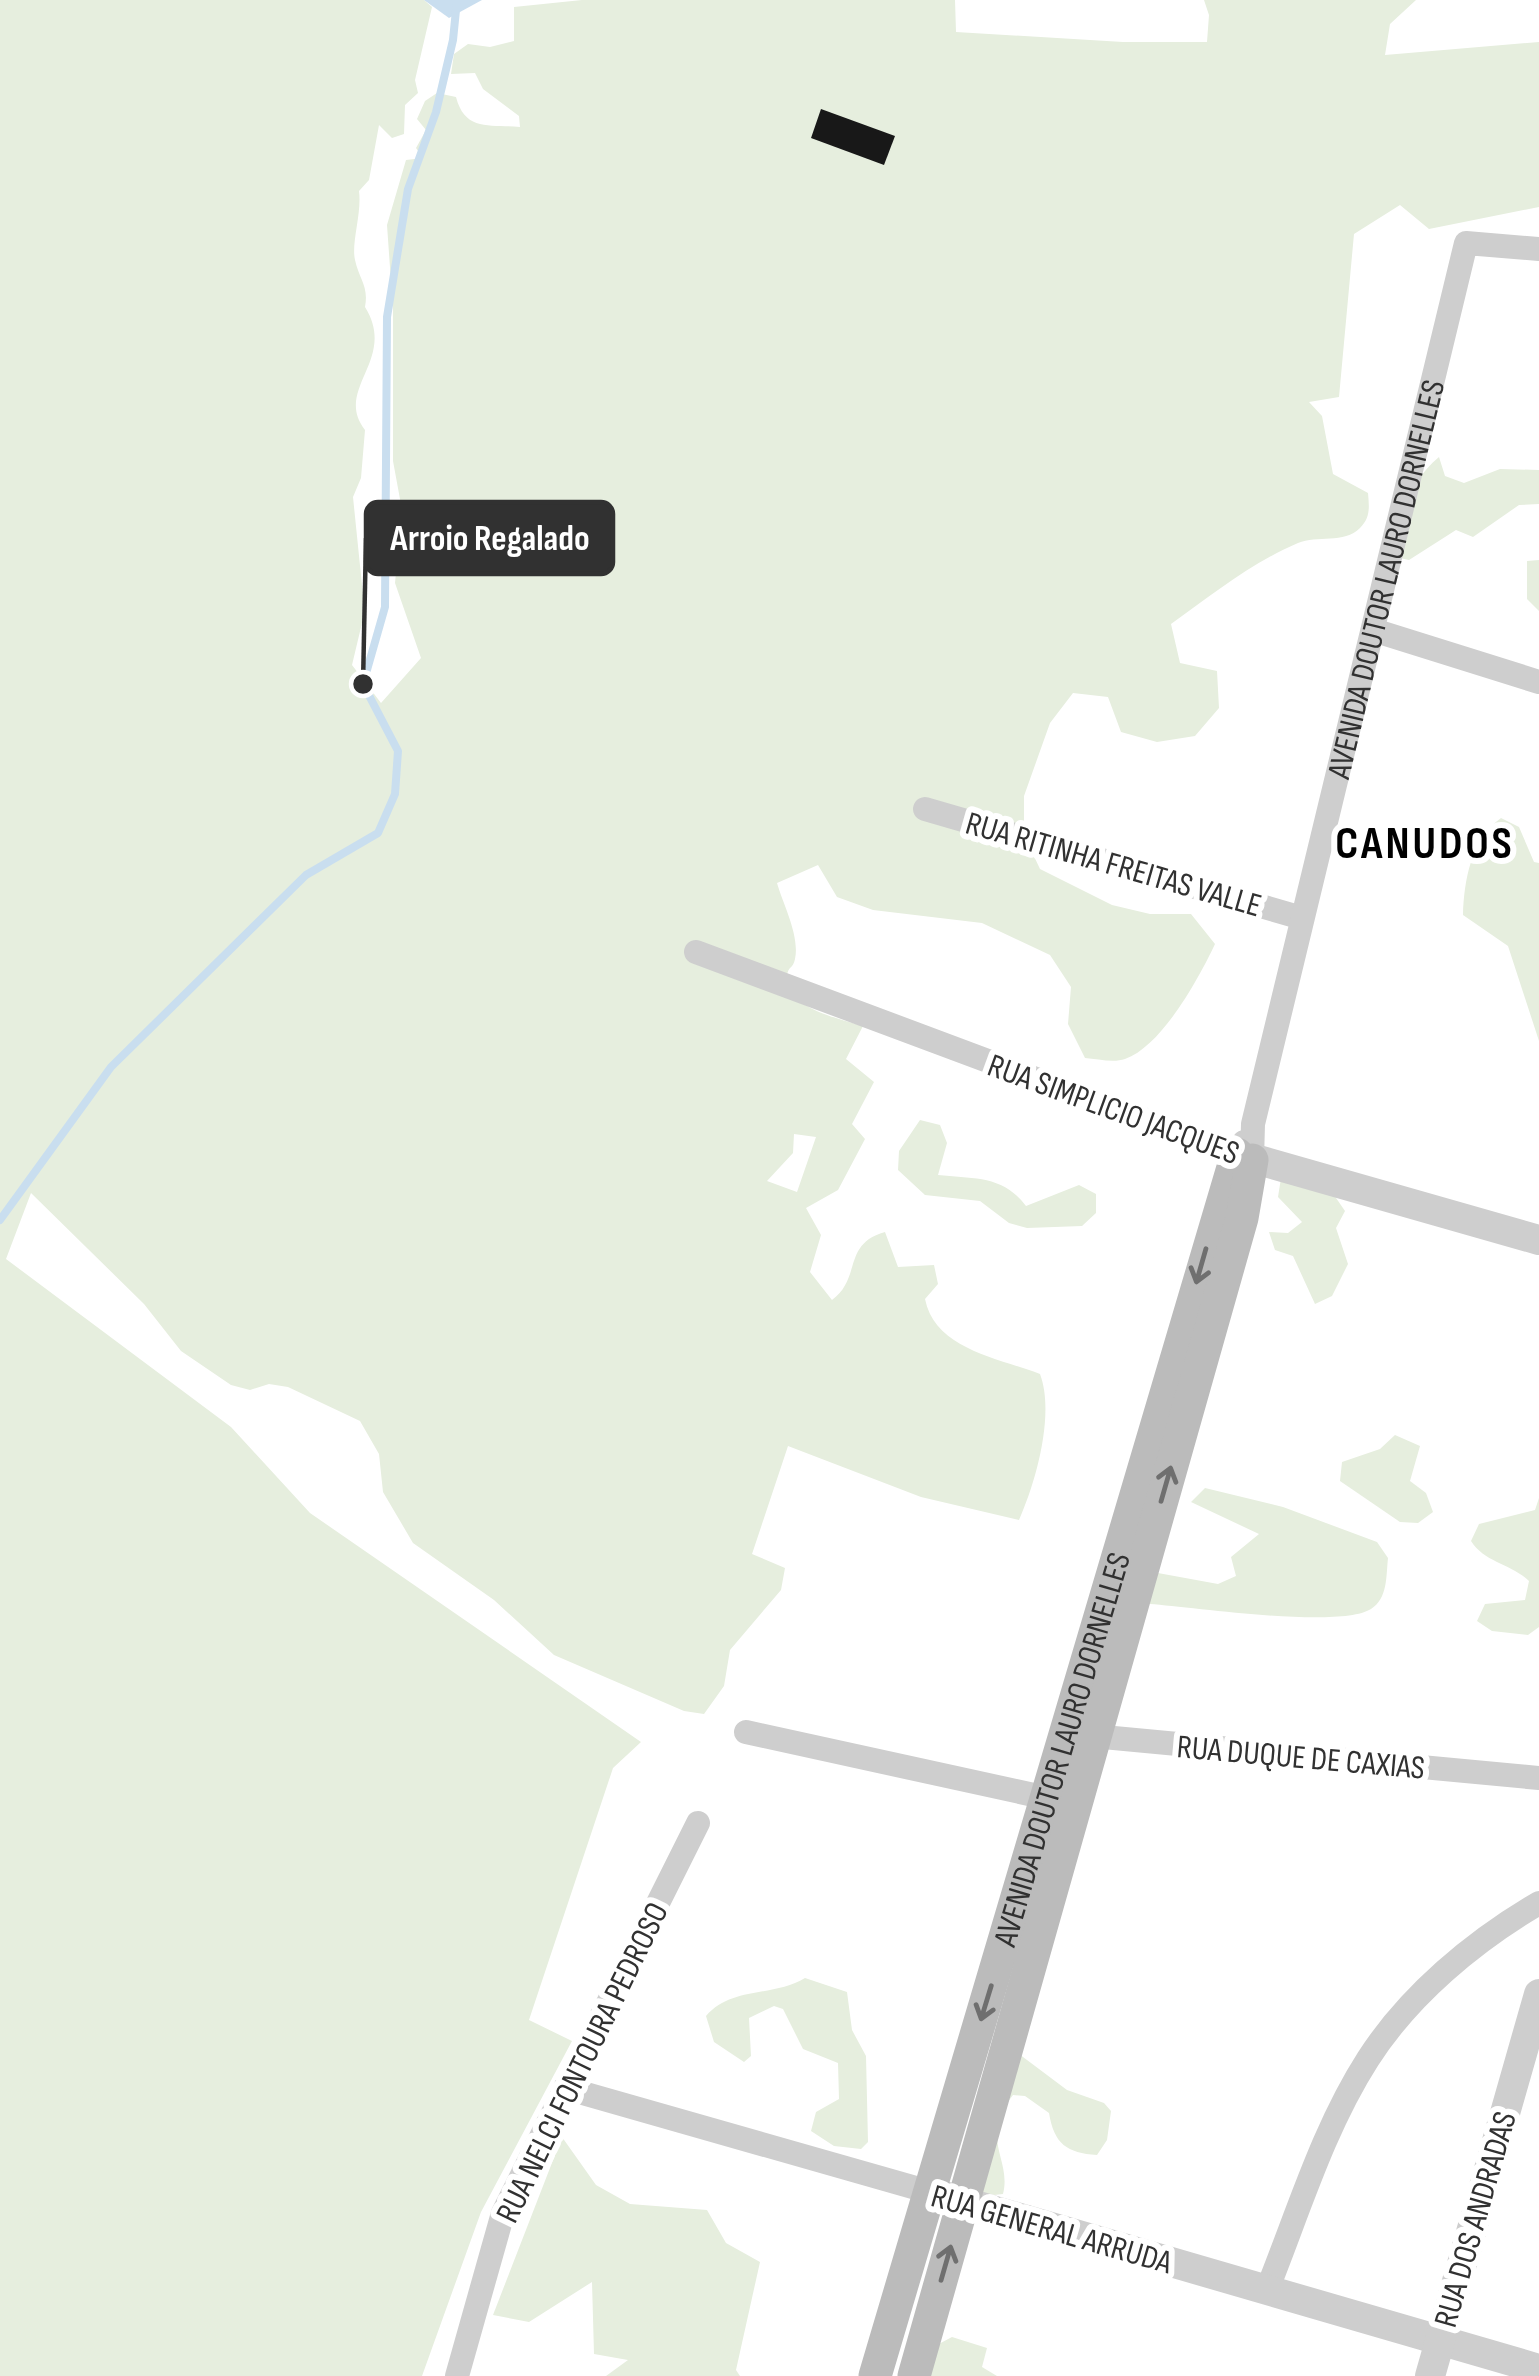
<svg xmlns="http://www.w3.org/2000/svg" width="1539" height="2376" viewBox="0 0 1539 2376" font-family="'Sofia Sans Condensed',sans-serif">
<rect width="100%" height="100%" fill="#fff"/>
<g fill="#e6eede" fill-rule="evenodd">
<path d="M0,0H424L432,7L415,80L418,93L405,105L404,134L392,138L379,125L369,180L359,191C362,213 351,243 355,260C359,279 369,286 365,307C398,360 333,389 365,430L361,478L353,497L363,595L362,623L352,665L381,703L421,658L395,583L402,510L393,461V310L387,225L406,160L423,158L416,148L426,130L417,119L425,101L437,93L456,97C465,132 490,124 520,127L519,116L483,89L475,73L451,74L454,54L468,44L490,47L514,41V7L582,0H955L956,32L1123,42H1207L1209,15L1204,0H1416L1390,24L1385,55L1539,42V207L1429,229L1400,205L1354,234L1339,397L1309,402L1322,416L1333,474L1368,493C1369,506 1371,517 1360,528C1344,544 1317,535 1298,543C1251,563 1212,595 1171,624L1180,663L1217,671L1219,708L1195,736L1157,742L1121,732L1108,697L1073,693L1050,723L1024,796V835L1040,869L1112,905L1150,914H1191L1215,944C1199,978 1162,1046 1125,1059C1114,1063 1097,1059 1085,1058L1068,1024L1071,987L1050,955L982,923L873,910L837,897L818,865L777,883C783,904 800,936 795,959C793,969 788,966 787,976C784,1008 841,1019 863,1026L846,1059L874,1082L852,1124L865,1139L838,1190L806,1208L821,1235L810,1272L832,1300C862,1278 842,1244 885,1232L898,1267L934,1265L938,1284L925,1299C935,1349 998,1358 1040,1374C1055,1414 1036,1482 1019,1520L921,1497L788,1446L752,1554L785,1568L781,1590L730,1650L724,1686L704,1714L684,1711L554,1655L494,1600L413,1543L383,1492L379,1454L360,1421L288,1387L269,1384L250,1390L231,1385L181,1351L144,1304L31,1193L6,1259L231,1427L310,1513L641,1742L613,1768L529,2020L572,2041L481,2212L422,2376H0ZM794,1134L816,1137L797,1192L767,1181L793,1153Z"/>
<path d="M1439,457L1445,476L1464,483L1500,469L1539,470V504L1519,505L1473,537L1456,530L1409,560L1391,556C1398,519 1409,482 1439,457Z"/>
<polygon points="1539,560 1539,611 1527,599 1527,561"/>
<path d="M1501,818L1519,827L1534,862L1539,863V1041L1508,946L1463,915C1464,881 1471,839 1501,818Z"/>
<path d="M920,1120L940,1125L947,1143L938,1175C974,1179 1003,1175 1026,1206L1079,1185L1096,1194V1213L1082,1226L1027,1228L1009,1223L980,1201L925,1195L898,1170L899,1151Z"/>
<polygon points="1281,1178 1334,1195 1345,1211 1336,1228 1348,1264 1332,1296 1315,1304 1293,1256 1275,1250 1269,1232 1288,1233 1302,1222 1278,1197"/>
<polygon points="1395,1435 1420,1446 1410,1481 1426,1493 1433,1512 1418,1523 1400,1522 1340,1481 1342,1462 1380,1449"/>
<path d="M1205,1488L1283,1507L1377,1542L1388,1558C1386,1576 1388,1598 1371,1609C1339,1629 1193,1607 1150,1604L1147,1571L1218,1584L1236,1576L1231,1557L1259,1534L1191,1502Z"/>
<path d="M1539,1498V1627L1528,1635L1492,1631L1477,1621L1485,1604L1525,1600L1529,1581C1510,1563 1485,1563 1471,1541L1479,1524L1535,1510Z"/>
<path d="M805,1978L847,1992L852,2030L866,2056L868,2142L861,2149L834,2146L811,2131L816,2112L839,2099L838,2063L803,2049L783,2009L774,2006L749,2018L751,2056L744,2062L714,2042L706,2016C732,1986 775,1997 805,1978Z"/>
<path d="M1019,2054L1067,2090L1104,2103L1111,2111L1107,2140L1097,2155C1067,2153 1054,2144 1049,2113L1025,2096L1013,2095C978,2138 1012,2159 1003,2194L985,2196L971,2184Z"/>
<polygon points="562,2137 596,2185 630,2204 707,2210 726,2243 760,2262 736,2370 740,2376 606,2376 628,2360 594,2354 592,2282 529,2322 493,2315"/>
<polygon points="952,2337 987,2348 982,2367 997,2376 925,2376 935,2346"/>
</g>
<polygon fill="#c9deef" points="424,0 482,0 449,18"/>
<g fill="none" stroke-linecap="round" stroke-linejoin="round">
<polyline stroke="#c9deef" stroke-width="8" points="0,1220 111,1067 306,875 378,833 395,794 398,751 363,684 385,607 387,317 408,189 436,112 453,40 457,0"/>
</g>
<polygon fill="#181818" points="821,109 895,136 884,165 811,138"/>
<g fill="none" stroke-linecap="round" stroke-linejoin="round">
<g stroke="#cecece" stroke-width="24">
<polyline points="1373,630 1539,682"/>
<polyline points="925,809 1302,918"/>
<polyline points="696,952 1237,1154 1244,1142"/>
<path id="s1" d="M1252,1160L1253,1124L1466,243L1539,249"/>
<polyline points="746,1732 1061,1801"/>
<polyline points="1082,1735 1539,1778"/>
<polyline points="565,2088 930,2192"/>
<path d="M1267,2290C1298,2213 1323,2129 1368,2059C1409,1995 1474,1941 1539,1903"/>
<polyline points="457,2376 503,2213 698,1823"/>
</g>
<g stroke="#cecece" stroke-width="30">
<polyline points="1237,1154 1539,1240"/>
<polyline points="930,2192 1539,2369"/>
<polyline points="1430,2376 1539,1994"/>
</g>
<g stroke="#bbb" stroke-width="33">
<path id="s2" d="M875,2376L1237,1154"/>
<polyline points="914,2376 1242,1218 1252,1160"/>
</g>
</g>
<defs><path id="oneway-shaft" d="M-6 0H5M1.5-3L5.5 0L1.5 3" fill="none" stroke-width="1.6" stroke-linecap="round" stroke-linejoin="round" transform="scale(3)"/></defs>
<g stroke="#6f6f6f">
<use href="#oneway-shaft" transform="translate(1201 1266) rotate(106)"/>
<use href="#oneway-shaft" transform="translate(1166 1484) rotate(-74)"/>
<use href="#oneway-shaft" transform="translate(986 2003) rotate(107)"/>
<use href="#oneway-shaft" transform="translate(946 2263) rotate(-74)"/>
</g>
<g text-anchor="middle" stroke-width="12" stroke-linejoin="round" paint-order="stroke">
<g font-size="33" fill="#313131" stroke="#fff">
<text dy="12" stroke="none"><textPath href="#s1" startOffset="597">AVENIDA DOUTOR LAURO DORNELLES</textPath></text>
<text transform="translate(1114 863) rotate(16)" y="12">RUA RITINHA FREITAS VALLE</text>
<text transform="translate(1114 1108) rotate(20)" y="12">RUA SIMPLICIO JACQUES</text>
<text dy="12" stroke="none"><textPath href="#s2" startOffset="654">AVENIDA DOUTOR LAURO DORNELLES</textPath></text>
<text transform="translate(1301 1756) rotate(5)" y="12">RUA DUQUE DE CAXIAS</text>
<text transform="translate(581 2062) rotate(-64)" y="12">RUA NELCI FONTOURA PEDROSO</text>
<text transform="translate(1474 2219) rotate(-74)" y="12">RUA DOS ANDRADAS</text>
<text transform="translate(1052 2228) rotate(16)" y="12">RUA GENERAL ARRUDA</text>
</g>
<g font-size="45" font-weight="bold" letter-spacing="3" fill="#000" stroke="#fff">
<text x="1425" y="858">CANUDOS</text>
</g>
</g>
<path fill="none" stroke="#313131" stroke-width="4.5" d="M363 684L366 538"/>
<circle fill="#313131" stroke="#fff" stroke-width="4.5" cx="363" cy="684" r="12"/>
<rect fill="#313131" stroke="#313131" stroke-width="4.5" x="366" y="502" width="247" height="72" rx="12"/>
<g font-size="36" text-anchor="middle" font-weight="bold" fill="#fff">
<text x="490" y="550">Arroio Regalado</text>
</g>
</svg>
